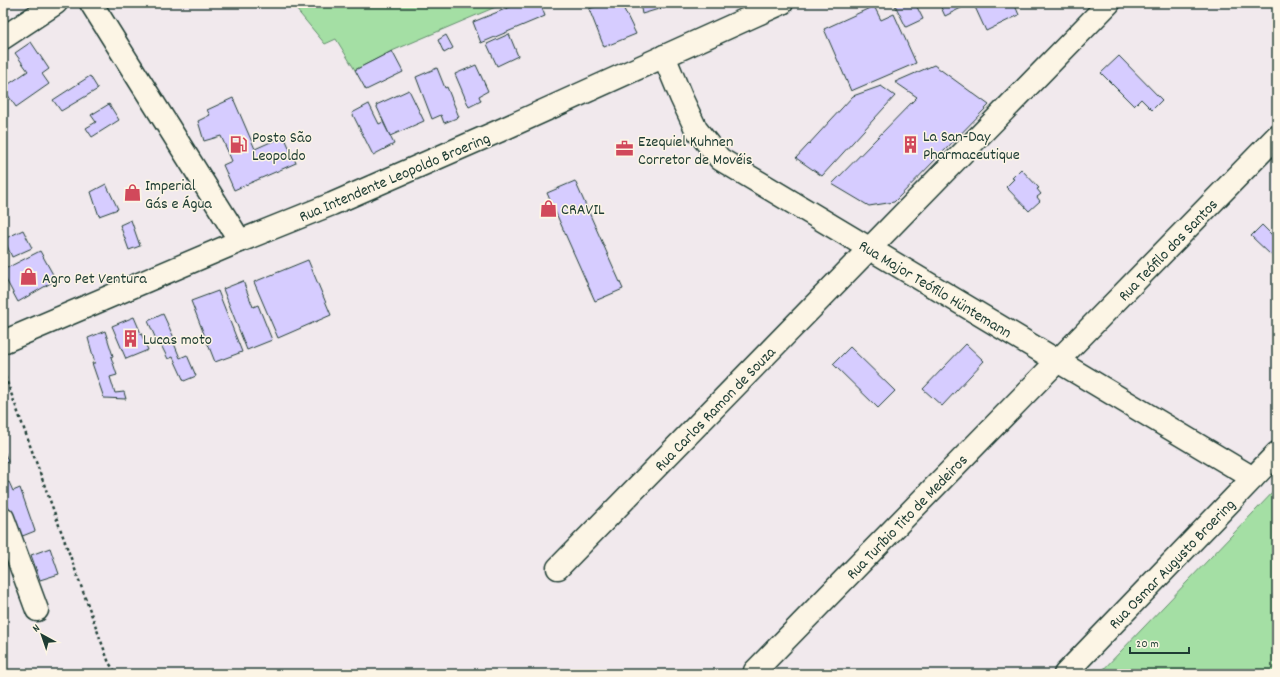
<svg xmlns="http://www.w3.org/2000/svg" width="1280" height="677" viewBox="0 0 1280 677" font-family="Dekko,sans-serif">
<rect width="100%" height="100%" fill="#f1e9ed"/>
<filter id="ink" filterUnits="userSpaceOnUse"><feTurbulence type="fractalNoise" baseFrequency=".025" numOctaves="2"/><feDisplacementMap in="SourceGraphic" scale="8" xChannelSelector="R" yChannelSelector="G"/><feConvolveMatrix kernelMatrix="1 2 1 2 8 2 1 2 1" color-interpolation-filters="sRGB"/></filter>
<g filter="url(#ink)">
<g fill="#a4dfa4" stroke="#628e6c">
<polygon points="291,3 505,3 392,51 355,70 336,39 325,44"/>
<polygon points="1277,488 1277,674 1099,674"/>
</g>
<g fill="#d6ccff" stroke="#1f3d34">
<polygon points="520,3 540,3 545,16 481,43 473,22"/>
<polygon points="605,3 621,3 636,34 604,47 589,9"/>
<polygon points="640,3 679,3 642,14"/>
<polygon points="894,3 921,3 916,5 923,19 906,27"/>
<polygon points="939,3 964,3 965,6 945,16"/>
<polygon points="984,3 1014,3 1019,15 986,31 975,7"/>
<polygon points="874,6 881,20 894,14 916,63 851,91 824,29"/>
<polygon points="509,34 518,56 497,66 487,44"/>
<polygon points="446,35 453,48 444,53 438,40"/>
<polygon points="31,42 49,69 42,74 49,84 16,107 3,88 28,71 15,53"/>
<polygon points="392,51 403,72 366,90 355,70"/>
<polygon points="1119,56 1162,100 1152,110 1141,99 1134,106 1101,73"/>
<polygon points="476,65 488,91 479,96 481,101 469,107 455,74"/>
<polygon points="934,65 989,105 894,202 869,206 832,184 917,97 895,82"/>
<polygon points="437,68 445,88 447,87 459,117 444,123 441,115 432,119 416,77"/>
<polygon points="90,76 98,89 61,111 53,100"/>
<polygon points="881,86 895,96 822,176 796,158 853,96"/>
<polygon points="409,90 424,121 390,136 376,105"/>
<polygon points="233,98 255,149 284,136 296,163 234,190 223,165 232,161 221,136 204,141 198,121 210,115 207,110"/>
<polygon points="109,104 119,120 92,137 86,128 96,122 91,115"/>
<polygon points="369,104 379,124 383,122 394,144 373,155 352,113"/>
<polygon points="1021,169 1039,188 1037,189 1041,194 1037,197 1040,201 1029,211 1006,187 1014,179 1012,178"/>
<polygon points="575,181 623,289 595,301 547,193"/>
<polygon points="106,184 118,209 99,216 91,192"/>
<polygon points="131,220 140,246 129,250 120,225"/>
<polygon points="1262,225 1277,240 1277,249 1271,255 1251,236"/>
<polygon points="23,230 32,248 12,257 4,239"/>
<polygon points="40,251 56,280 18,302 3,274 3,270"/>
<polygon points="308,260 331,315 278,338 254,282"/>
<polygon points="243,281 253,307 258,305 272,340 247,350 223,289"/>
<polygon points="218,291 242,352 215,362 191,301"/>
<polygon points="163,314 175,340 173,341 180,358 187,355 196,376 184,381 173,357 168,359 161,345 159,346 148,321"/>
<polygon points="134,317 148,350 126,359 112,326"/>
<polygon points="105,331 113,356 111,357 117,375 110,377 115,393 124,392 126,399 104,398 92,363 95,363 88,338"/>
<polygon points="966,344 984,361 942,406 923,389"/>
<polygon points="850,347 895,391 878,408 833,364"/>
<polygon points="3,447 8,462 3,465"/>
<polygon points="9,482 13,491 20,488 35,531 15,539 3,506 3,494 6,493 3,484"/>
<polygon points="50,548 59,574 40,580 31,555"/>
</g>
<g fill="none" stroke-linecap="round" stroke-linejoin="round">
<defs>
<g id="minor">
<polyline points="91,3 240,241"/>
<polyline points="3,38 56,3"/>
<polyline points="664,56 681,97 696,129 720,159 1253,478"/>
<polyline points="3,518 37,610"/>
<polyline points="558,568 1109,3"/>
<polyline points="755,671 1277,136"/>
<polyline points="1065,674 1277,453"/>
</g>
<polyline id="major" points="3,342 240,241 332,204 499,131 782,3"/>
</defs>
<use href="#minor" stroke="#1f3d34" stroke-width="25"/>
<use href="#major" stroke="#1f3d34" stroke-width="25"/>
<polyline stroke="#1f3d34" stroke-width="2.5" stroke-dasharray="3 3" stroke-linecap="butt" points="3,371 109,663 117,674"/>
<use href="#minor" stroke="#fcf5e5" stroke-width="22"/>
<use href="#major" stroke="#fcf5e5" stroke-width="22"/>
</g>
</g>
<defs>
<symbol id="building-bare" viewBox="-9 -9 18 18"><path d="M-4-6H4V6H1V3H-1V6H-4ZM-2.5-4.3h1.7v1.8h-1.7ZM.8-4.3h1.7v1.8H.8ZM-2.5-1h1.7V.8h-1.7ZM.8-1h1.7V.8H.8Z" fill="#d1495b" stroke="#fcf5e5" stroke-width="2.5" paint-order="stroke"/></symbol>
<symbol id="fuel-bare" viewBox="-9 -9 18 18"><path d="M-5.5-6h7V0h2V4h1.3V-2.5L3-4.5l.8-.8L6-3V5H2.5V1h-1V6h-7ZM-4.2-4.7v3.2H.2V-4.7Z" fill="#d1495b" stroke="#fcf5e5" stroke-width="2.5" paint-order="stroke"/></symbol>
<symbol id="office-bare" viewBox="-9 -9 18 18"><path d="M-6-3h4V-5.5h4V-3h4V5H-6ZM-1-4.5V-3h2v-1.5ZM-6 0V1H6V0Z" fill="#d1495b" stroke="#fcf5e5" stroke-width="2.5" paint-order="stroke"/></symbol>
<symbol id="shop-bare" viewBox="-9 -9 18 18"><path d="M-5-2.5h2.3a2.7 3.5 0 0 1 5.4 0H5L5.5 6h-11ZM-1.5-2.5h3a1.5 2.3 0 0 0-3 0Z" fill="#d1495b" stroke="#fcf5e5" stroke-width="2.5" paint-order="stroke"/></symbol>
</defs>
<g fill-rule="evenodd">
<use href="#building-bare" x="898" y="132" width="25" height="25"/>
<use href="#fuel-bare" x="226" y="132" width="25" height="25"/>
<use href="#office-bare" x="612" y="136" width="25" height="25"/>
<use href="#shop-bare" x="120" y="180" width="25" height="25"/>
<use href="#shop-bare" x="536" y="196" width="25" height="25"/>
<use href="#shop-bare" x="16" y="264" width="25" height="25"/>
<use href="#building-bare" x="118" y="326" width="25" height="25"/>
</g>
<g text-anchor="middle" stroke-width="3" stroke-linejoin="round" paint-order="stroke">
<g font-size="16" fill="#1f3d34" stroke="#fcf5e5" text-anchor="start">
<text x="923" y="141">La San-Day<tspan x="923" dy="18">Pharmaceutique</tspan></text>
<text x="252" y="142">Posto São<tspan x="252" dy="18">Leopoldo</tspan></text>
<text x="638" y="146">Ezequiel Kuhnen<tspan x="638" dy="18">Corretor de Movéis</tspan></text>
<text x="145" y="190">Imperial<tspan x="145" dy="18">Gás e Água</tspan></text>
<text x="561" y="214">CRAVIL</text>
<text x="42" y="283">Agro Pet Ventura</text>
<text x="143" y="344">Lucas moto</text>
</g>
<g font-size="16" fill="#1f3d34" stroke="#fcf5e5">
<text transform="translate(394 176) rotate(-23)" y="6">Rua Intendente Leopoldo Broering</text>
<text transform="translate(1167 249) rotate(-46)" y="6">Rua Teófilo dos Santos</text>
<text transform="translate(936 288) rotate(31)" y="6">Rua Major Teófilo Hüntemann</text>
<text transform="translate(714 408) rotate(-46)" y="6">Rua Carlos Ramon de Souza</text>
<text transform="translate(906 516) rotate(-46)" y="6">Rua Turíbio Tito de Medeiros</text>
<text transform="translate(1171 563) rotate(-46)" y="6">Rua Osmar Augusto Broering</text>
</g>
</g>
<rect width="1280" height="677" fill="none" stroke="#fcf5e5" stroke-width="16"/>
<rect x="8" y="8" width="1264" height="661" fill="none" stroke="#1f3d34" stroke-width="1.5" filter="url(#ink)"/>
<g transform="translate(42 635) rotate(320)" stroke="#fcf5e5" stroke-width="3" paint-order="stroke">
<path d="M0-3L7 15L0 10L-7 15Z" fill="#1f3d34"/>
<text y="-6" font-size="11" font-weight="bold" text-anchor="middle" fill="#1f3d34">N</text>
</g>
<path d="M1130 647v6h59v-6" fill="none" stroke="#1f3d34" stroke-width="2"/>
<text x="1136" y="647" font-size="12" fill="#1f3d34" stroke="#fcf5e5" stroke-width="3" paint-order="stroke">20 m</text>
</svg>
